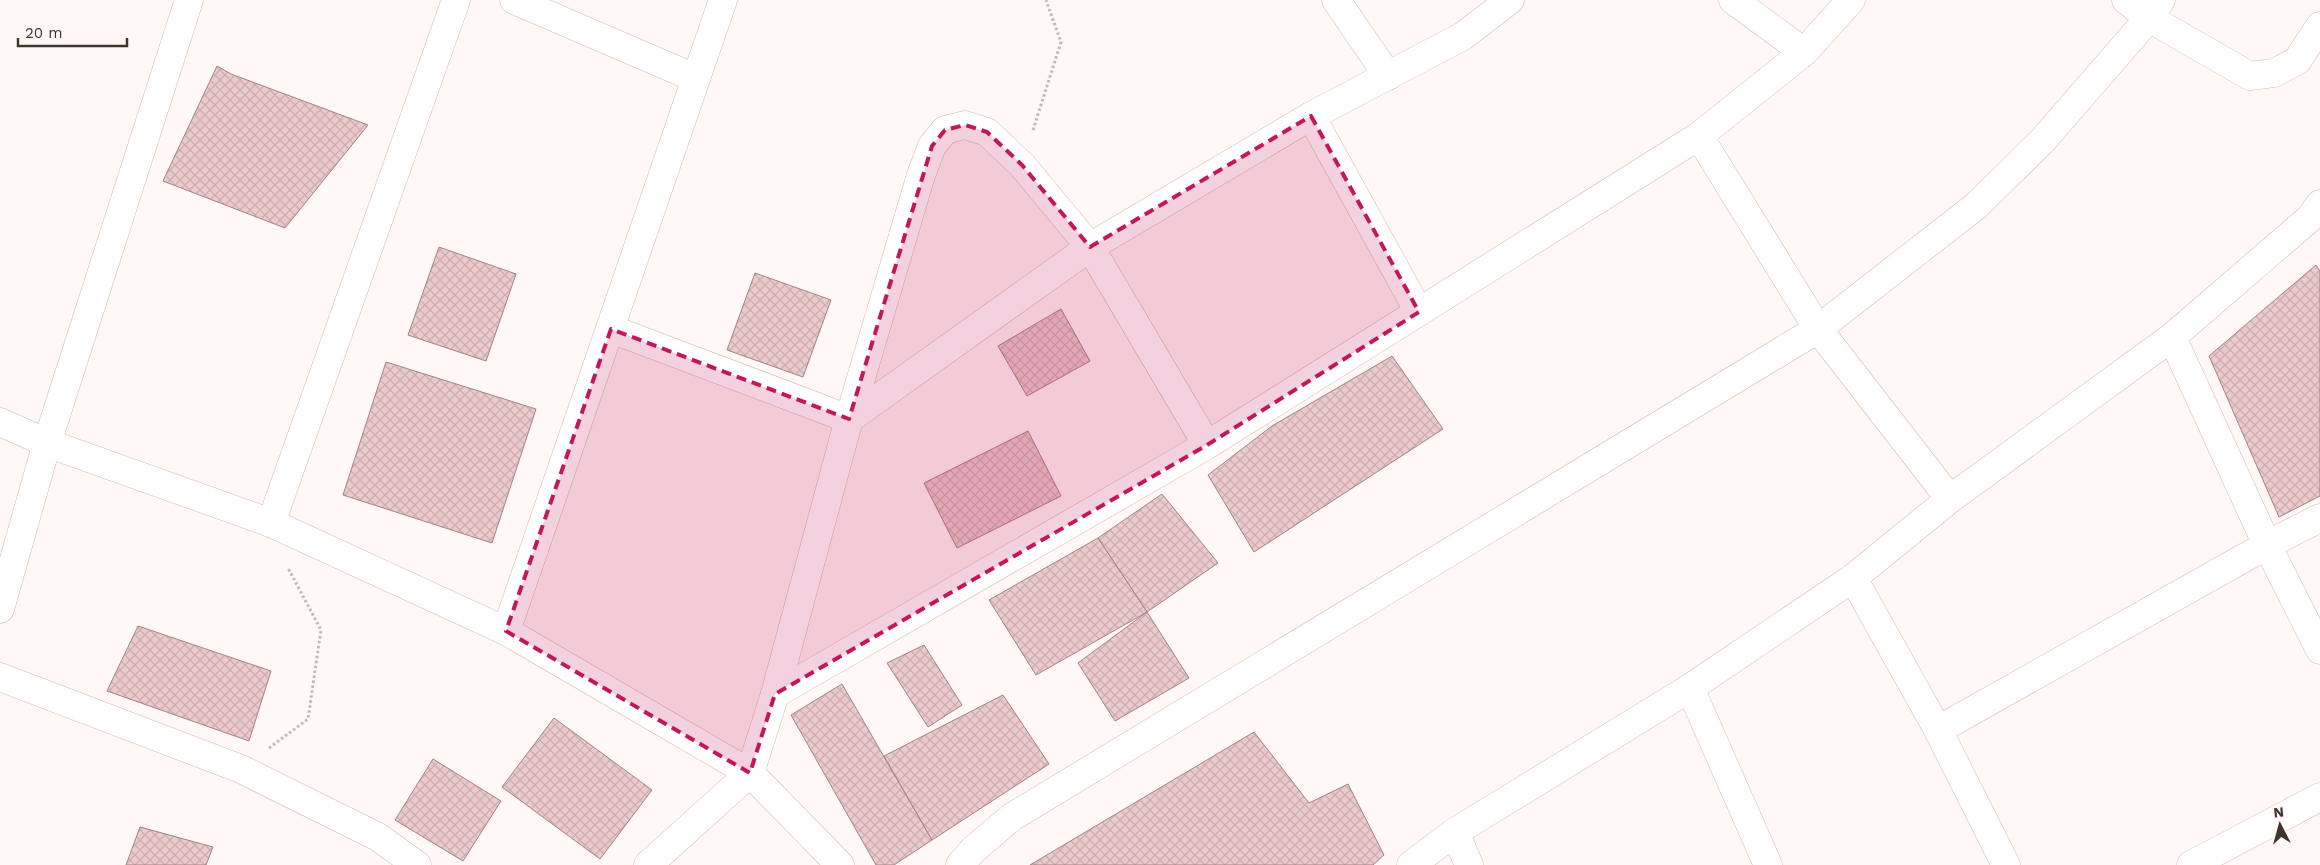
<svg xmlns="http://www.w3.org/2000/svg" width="2320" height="865" viewBox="0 0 2320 865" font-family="'Work Sans',sans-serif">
<defs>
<pattern id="building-cross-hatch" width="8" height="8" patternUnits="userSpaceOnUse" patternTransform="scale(1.25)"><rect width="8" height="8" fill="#eccacc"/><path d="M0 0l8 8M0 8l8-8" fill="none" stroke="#cbaeb0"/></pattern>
</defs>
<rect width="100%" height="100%" fill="#fff8f6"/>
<g fill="url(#building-cross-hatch)" stroke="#a28385">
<polygon points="217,66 231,74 368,125 285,228 163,181"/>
<polygon points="439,247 516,274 486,361 408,335"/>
<polygon points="2316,265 2320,271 2320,496 2279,517 2209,356"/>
<polygon points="755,273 831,300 803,377 727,350"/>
<polygon points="1061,309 1090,361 1027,396 998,346"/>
<polygon points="1392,356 1443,429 1254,552 1208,475 1272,426"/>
<polygon points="386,362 536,409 492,543 343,495"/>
<polygon points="1028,431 1061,496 957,548 924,483"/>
<polygon points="1162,494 1218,563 1147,612 1098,538"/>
<polygon points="1098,538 1147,612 1036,675 989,600"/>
<polygon points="1147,612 1189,678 1115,721 1078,663"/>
<polygon points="138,626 271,671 249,741 107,691"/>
<polygon points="924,645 962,705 928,727 887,663"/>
<polygon points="842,684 932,840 894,865 876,865 791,715"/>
<polygon points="1003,695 1049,764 932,840 884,756"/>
<polygon points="554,718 652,790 600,859 502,787"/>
<polygon points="1254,732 1309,803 1348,784 1384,855 1373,865 1030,865"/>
<polygon points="433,759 501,801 463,861 395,820"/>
<polygon points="140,827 213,847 206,865 126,865"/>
</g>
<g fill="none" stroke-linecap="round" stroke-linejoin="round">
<defs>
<g id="minor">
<polyline points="514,0 695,78"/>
<polyline points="1336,0 1388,76"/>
<polyline points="1733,0 1804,52"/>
<polyline points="2126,0 2149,18 2250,76 2274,73 2297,61 2320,26"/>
<polyline points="1311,116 1419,312"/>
<polyline points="1699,136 1818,329 1950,499"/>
<polyline points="611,329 849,419"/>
<polyline points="2172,337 2267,545 2320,650"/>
<polyline points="849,419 1090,247 1311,116 1463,36 1510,0"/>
<polyline points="0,422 47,443 271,523 506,631 750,773 648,865"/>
<polyline points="271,523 456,0"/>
<polyline points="1853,578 1938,730 2006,865"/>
<polyline points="0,609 47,443 189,0"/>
<polyline points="506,631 723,0"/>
<polyline points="0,677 241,769 378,837 417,865"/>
<polyline points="1690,688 1768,865"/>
<polyline points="775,694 1207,445 1699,136 1804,52 1851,0"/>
<polyline points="1938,730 2267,545 2320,518"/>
<polyline points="1455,832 1469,865"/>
<polyline points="840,865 750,773 775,694 849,419 921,175 932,146 945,130 965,125 987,132 1022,165 1090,247 1207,445"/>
<polyline points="960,865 973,850 1012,817 1818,329 1976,206 2043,140 2149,18 2161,0"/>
<polyline points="1411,865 1455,832 1690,688 1853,578 1950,499 2172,337 2310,218 2320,204"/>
<polyline points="2191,865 2320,797"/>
</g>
</defs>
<use href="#minor" stroke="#d6b8ad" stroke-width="29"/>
<g stroke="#c2b9b7" stroke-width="3" stroke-dasharray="2.5 2.5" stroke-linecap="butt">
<polyline points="1033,130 1061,42 1046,0"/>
<polyline points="269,748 308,719 321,630 288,568"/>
</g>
<use href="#minor" stroke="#fff" stroke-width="28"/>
</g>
<path fill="#c2185b" fill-opacity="0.2" stroke="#c2185b" stroke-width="4" stroke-dasharray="10 6" stroke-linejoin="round" d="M1311,116L1419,312L1207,445L775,694L750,773L506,631L611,329L849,419L932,146L945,130L965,125L987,132L1022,165L1090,247Z"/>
<g transform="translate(2280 825) rotate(354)" stroke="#fff8f6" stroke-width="4" paint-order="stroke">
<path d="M0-4L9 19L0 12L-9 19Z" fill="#40342f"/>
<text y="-8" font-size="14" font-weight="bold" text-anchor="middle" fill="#40342f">N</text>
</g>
<path d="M18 38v8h109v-8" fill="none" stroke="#40342f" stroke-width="2.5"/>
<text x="25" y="38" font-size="15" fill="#40342f" stroke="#fff8f6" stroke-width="4" paint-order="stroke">20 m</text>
</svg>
